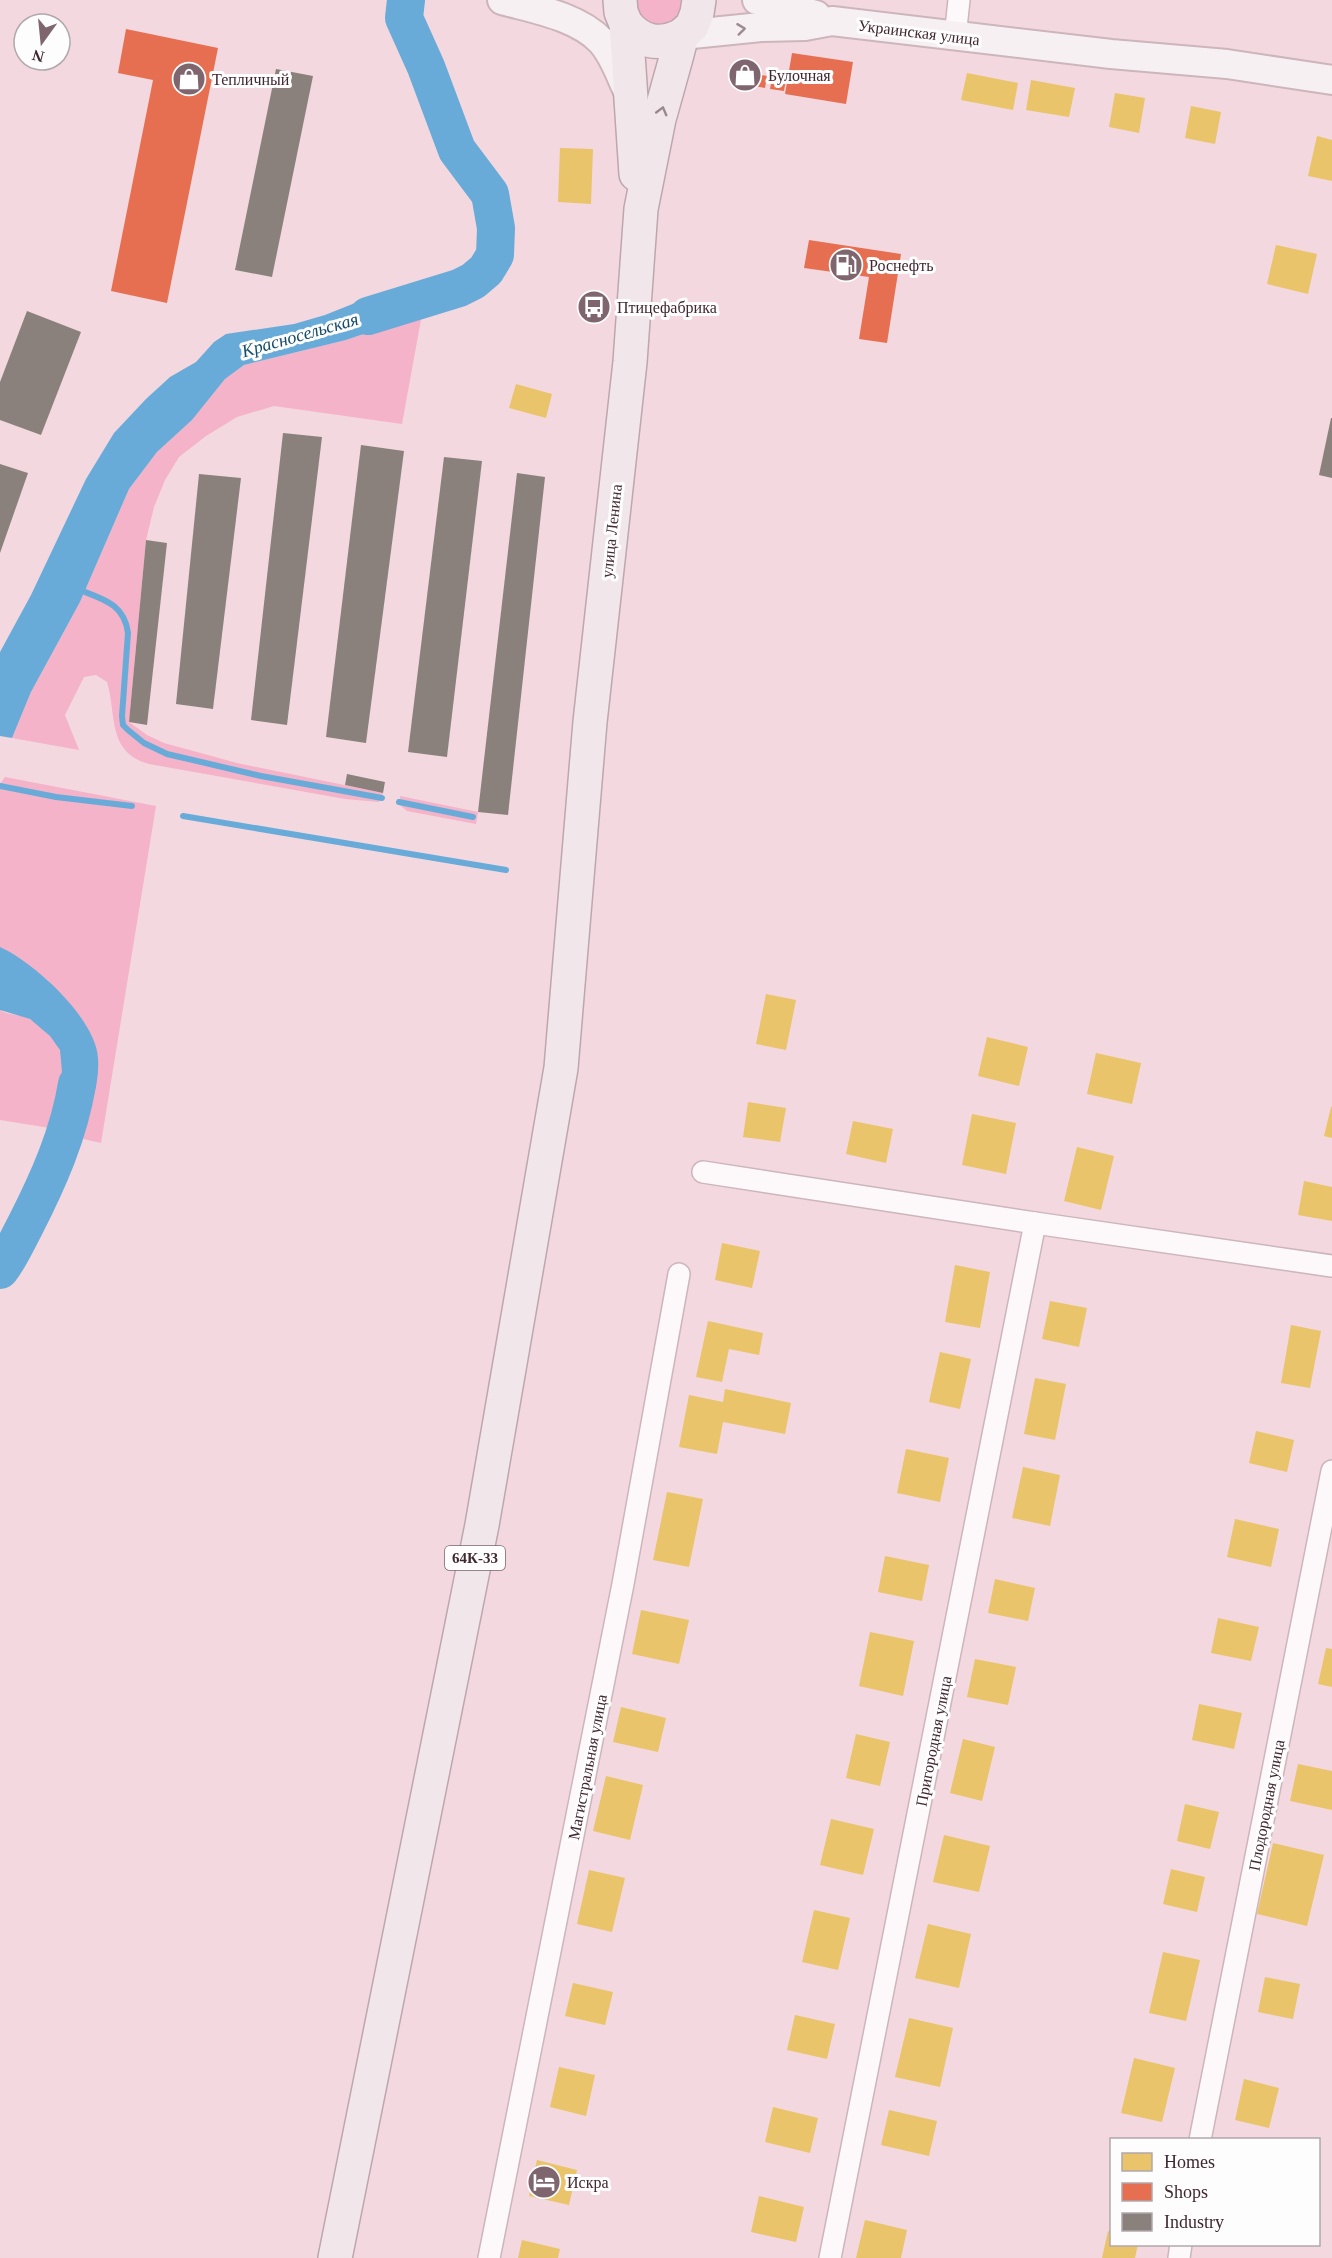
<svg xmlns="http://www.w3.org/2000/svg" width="1332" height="2258" viewBox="0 0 1332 2258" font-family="'Times New Roman',serif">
<rect width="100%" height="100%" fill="#f3d8e0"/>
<g fill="#f4b3c8">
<polygon points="634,0 686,0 686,7 673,27 644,26"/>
<path d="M422,314L402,424L274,406L237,417L206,436L179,457L165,480L154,507L146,540L129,722L147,735L164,743L237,763L383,793L379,802L345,799L149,764C107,752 117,716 107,682L96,675L84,677L65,715L79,750L12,738L31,692L80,602L129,489L157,452L192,420L225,379L244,365L346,340Z"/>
<polygon points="5,777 156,806 101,1143 79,1138 90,1110 49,981 0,947 0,784"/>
<polygon points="400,796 478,812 476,824 407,811 401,806"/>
<path d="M0,1010C9,1016 22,1014 31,1020C41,1026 55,1039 60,1050C68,1070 56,1108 50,1128L0,1120Z"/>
</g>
<g fill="#69abd8">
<polygon points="410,285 422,314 346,340 244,365 225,379 192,420 157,452 129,489 80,602 31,692 12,738 0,736 0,652 31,595 86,479 114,433 146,399 170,377 196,362 214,342 226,334 294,324 325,315 370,297"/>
<path d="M0,947C34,962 96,1019 98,1058C100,1086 89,1113 79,1138L50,1128L62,1072L60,1050L50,1036L30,1019L0,1010Z"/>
</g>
<g fill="#e9c46a">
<polygon points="967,73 1018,83 1013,110 961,100"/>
<polygon points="1031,80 1075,88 1069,117 1026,110"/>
<polygon points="1115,93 1145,98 1139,133 1109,127"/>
<polygon points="1191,106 1221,112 1215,144 1185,138"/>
<polygon points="1317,136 1332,140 1332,181 1308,176"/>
<polygon points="560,148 593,149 591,204 558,202"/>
<polygon points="1276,245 1317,254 1308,294 1267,284"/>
<polygon points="516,384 552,394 546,418 509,408"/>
<polygon points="766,994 796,1000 786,1050 756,1044"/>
<polygon points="987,1037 1028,1047 1019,1086 978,1076"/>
<polygon points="1096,1053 1141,1063 1132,1104 1087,1094"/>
<polygon points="748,1102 786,1108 780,1142 743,1137"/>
<polygon points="1331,1107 1332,1107 1332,1138 1324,1136"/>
<polygon points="972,1114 1016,1123 1006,1174 962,1165"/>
<polygon points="853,1121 893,1129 886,1163 846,1154"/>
<polygon points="1077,1147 1114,1156 1101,1210 1064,1201"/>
<polygon points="1304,1181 1332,1187 1332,1221 1298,1215"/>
<polygon points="722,1243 760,1251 752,1288 715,1280"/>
<polygon points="955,1265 990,1272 980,1328 945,1322"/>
<polygon points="1050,1301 1087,1308 1079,1347 1042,1339"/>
<polygon points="708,1321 763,1333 759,1355 729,1349 722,1382 696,1377"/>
<polygon points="1291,1325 1321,1331 1310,1388 1281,1383"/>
<polygon points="940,1352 971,1359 960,1409 929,1402"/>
<polygon points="1035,1378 1066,1384 1055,1440 1024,1434"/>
<polygon points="725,1389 791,1403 785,1434 723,1422 717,1454 679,1447 689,1395 723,1402"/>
<polygon points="1256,1431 1294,1440 1287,1472 1249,1463"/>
<polygon points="906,1449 949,1458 940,1502 897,1493"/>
<polygon points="1023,1467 1060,1475 1050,1526 1012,1518"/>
<polygon points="667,1492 703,1499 689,1567 653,1560"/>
<polygon points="1235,1519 1279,1529 1271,1567 1227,1557"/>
<polygon points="885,1556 929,1565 922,1601 878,1592"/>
<polygon points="995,1579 1035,1588 1028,1621 988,1613"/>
<polygon points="641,1610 689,1620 679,1664 632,1654"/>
<polygon points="1218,1618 1259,1627 1251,1661 1211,1653"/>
<polygon points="870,1632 914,1641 903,1696 859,1686"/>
<polygon points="1326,1648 1332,1649 1332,1687 1318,1684"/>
<polygon points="975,1659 1016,1667 1008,1705 967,1697"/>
<polygon points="1199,1704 1242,1713 1234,1749 1192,1740"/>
<polygon points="621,1707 666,1718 658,1752 613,1742"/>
<polygon points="856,1734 890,1742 880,1786 846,1778"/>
<polygon points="963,1739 995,1747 982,1801 950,1793"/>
<polygon points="1298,1764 1332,1771 1332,1810 1290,1801"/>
<polygon points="606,1776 643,1785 630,1840 593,1831"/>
<polygon points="1185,1804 1219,1812 1210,1849 1177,1841"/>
<polygon points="831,1819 874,1829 863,1875 820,1865"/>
<polygon points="944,1835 990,1846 979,1892 933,1882"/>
<polygon points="1273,1843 1324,1855 1307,1926 1257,1914"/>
<polygon points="1171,1869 1205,1877 1197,1912 1163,1904"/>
<polygon points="589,1870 625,1878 612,1932 577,1924"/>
<polygon points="814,1910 850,1918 838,1970 802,1962"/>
<polygon points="928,1924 971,1934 959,1988 915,1978"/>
<polygon points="1163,1952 1200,1960 1186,2021 1149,2013"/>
<polygon points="1265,1977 1300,1984 1293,2019 1258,2012"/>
<polygon points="573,1983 613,1992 605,2025 565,2016"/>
<polygon points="795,2015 835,2024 827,2059 787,2050"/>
<polygon points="909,2018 953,2028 940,2087 895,2077"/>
<polygon points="1134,2058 1175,2068 1162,2122 1121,2113"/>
<polygon points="559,2067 595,2075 586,2116 550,2107"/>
<polygon points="1244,2079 1279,2088 1269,2128 1235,2120"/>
<polygon points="773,2107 818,2118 810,2153 765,2142"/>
<polygon points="889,2110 937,2121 929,2156 881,2145"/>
<polygon points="537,2160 577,2170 569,2205 529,2196"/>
<polygon points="759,2196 804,2207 796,2242 751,2232"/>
<polygon points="865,2220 907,2230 901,2258 856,2258"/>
<polygon points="1108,2231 1112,2232 1112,2244 1138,2244 1135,2258 1102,2258"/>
<polygon points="522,2240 560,2249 558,2258 518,2258"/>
</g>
<g fill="#e76f51">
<polygon points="126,29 218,48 167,303 111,291 153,80 118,73"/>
<polygon points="792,53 853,62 846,104 785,94"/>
<polygon points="739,71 767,76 765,88 737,83"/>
<polygon points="772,77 786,79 784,91 770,89"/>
<polygon points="809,240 901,254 887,343 859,339 869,277 804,268"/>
</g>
<g fill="#8a817c">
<polygon points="276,69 313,76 272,277 235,270"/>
<polygon points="27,311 81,332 41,435 0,420 0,382"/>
<polygon points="1331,418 1332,418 1332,478 1319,475"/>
<polygon points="283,433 322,437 287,725 251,720"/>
<polygon points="361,445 404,451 366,743 326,737"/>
<polygon points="444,457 482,461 447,757 408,752"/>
<polygon points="0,464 28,473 0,553"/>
<polygon points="517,473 545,477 508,815 478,812"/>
<polygon points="199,474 241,478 213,709 176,704"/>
<polygon points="146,540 167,543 147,725 129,722"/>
<polygon points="347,774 385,782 383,793 345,785"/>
</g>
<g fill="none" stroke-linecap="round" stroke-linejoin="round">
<g stroke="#69abd8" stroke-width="6">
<path d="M77,589C102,599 124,603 128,633L122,716L123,725L128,730L144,743L167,754L261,776L382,798"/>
<polyline points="0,786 56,797 132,806"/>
<polyline points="399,802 473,817"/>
<polyline points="183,816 506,870"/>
</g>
<g stroke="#69abd8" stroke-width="38">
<polyline points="368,316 459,288 473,281 486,270 495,255 496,228 490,194 457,150 426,67 404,18 406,0"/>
<path d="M0,1270C10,1257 17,1241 25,1226C48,1181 69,1134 77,1084"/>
</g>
<defs>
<g id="street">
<polyline points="955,37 959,0"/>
<polyline points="703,1172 1035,1223 1332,1266"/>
<polyline points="1200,2140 1332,1471"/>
<polyline points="489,2258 623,1584 679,1274"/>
<polyline points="830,2258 1035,1223"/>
<polyline points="1179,2258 1181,2244"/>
</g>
<g id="secondary">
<path d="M502,0C534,9 577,16 601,41C614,55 620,75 628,91"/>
<polyline points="757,0 816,15"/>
<polyline points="682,35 761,27 805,26 832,21 1111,54 1227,64 1332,80"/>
</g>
<g id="primary">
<polyline points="620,0 621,12 626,24 636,174"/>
<path d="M626,24C642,43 660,46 682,35"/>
<polyline points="335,2258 482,1525 561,1068 590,722 630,362 641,209 659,119 676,58 682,35 692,26 697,13 699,0"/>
</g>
</defs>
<use href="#street" stroke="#cdb5bc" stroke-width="24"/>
<use href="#secondary" stroke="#cdb5bc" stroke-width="32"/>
<use href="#primary" stroke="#bea6ae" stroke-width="36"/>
<use href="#street" stroke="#fdf9fa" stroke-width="21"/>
<use href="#secondary" stroke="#f7f0f3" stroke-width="28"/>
<use href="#primary" stroke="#f1e7ea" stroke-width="33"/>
</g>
<defs><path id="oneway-chevron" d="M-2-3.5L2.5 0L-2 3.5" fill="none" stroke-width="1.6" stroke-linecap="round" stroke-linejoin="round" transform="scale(1.5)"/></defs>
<use stroke="#9c8c92" href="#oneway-chevron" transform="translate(741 29) rotate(-7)"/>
<use stroke="#98888d" href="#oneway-chevron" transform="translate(662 111) rotate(-75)"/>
<defs>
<symbol id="shop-disc" viewBox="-11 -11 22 22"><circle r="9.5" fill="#7f666e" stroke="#fdfdfd"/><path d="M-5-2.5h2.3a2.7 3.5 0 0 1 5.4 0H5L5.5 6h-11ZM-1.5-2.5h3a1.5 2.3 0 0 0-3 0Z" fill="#fff"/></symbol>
<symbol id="fuel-disc" viewBox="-11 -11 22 22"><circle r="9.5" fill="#7f666e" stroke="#fdfdfd"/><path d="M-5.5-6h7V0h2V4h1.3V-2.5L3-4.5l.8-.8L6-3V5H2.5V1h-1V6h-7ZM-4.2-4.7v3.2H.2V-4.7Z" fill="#fff"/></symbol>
<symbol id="bus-disc" viewBox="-11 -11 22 22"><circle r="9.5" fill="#7f666e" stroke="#fdfdfd"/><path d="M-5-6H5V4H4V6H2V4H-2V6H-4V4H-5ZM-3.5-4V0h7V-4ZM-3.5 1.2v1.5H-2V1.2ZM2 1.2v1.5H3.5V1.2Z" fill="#fff"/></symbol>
<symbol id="hotel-disc" viewBox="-11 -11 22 22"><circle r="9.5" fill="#7f666e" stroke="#fdfdfd"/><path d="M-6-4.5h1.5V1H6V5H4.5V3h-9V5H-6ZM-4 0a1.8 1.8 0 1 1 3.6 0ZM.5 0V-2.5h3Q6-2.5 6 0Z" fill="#fff"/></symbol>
</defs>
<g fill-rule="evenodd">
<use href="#shop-disc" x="726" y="56" width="38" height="38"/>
<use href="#shop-disc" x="170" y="60" width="38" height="38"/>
<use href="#fuel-disc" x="827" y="246" width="38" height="38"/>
<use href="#bus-disc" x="575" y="288" width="38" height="38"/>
<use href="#hotel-disc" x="525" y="2163" width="38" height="38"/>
</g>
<g text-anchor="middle" stroke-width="6" stroke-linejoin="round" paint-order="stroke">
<rect fill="#fdfdfd" stroke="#79686e" stroke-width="1.5" x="445" y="1546" width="60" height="24" rx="4.5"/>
<g font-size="15" font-weight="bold" fill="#402830">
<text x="475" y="1563">64К-33</text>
</g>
<g font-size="16" fill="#402830" stroke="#fdfdfd">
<text transform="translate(919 32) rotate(7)" y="6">Украинская улица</text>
<text transform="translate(611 531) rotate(-84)" y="6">улица Ленина</text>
<text transform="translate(933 1741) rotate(-79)" y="6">Пригородная улица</text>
<text transform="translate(587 1767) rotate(-79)" y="6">Магистральная улица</text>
<text transform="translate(1266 1805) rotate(-79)" y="6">Плодородная улица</text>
</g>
<g font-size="16" fill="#402830" stroke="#fdfdfd" text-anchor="start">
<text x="768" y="81">Булочная</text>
<text x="212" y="85">Тепличный</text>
<text x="869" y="271">Роснефть</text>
<text x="617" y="313">Птицефабрика</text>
<text x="567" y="2188">Искра</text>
</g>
<g font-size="18" font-style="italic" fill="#144b6a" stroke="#fdfdfd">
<text transform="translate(300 335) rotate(-16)" y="6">Красносельская</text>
</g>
</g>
<rect x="1110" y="2138" width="210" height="108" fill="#fdfdfd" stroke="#b1a8ab" stroke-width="1.5"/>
<rect x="1122" y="2153" width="30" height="18" fill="#e9c46a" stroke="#b1a8ab" stroke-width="1.5"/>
<text x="1164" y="2168" font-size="18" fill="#402830">Homes</text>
<rect x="1122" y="2183" width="30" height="18" fill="#e76f51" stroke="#b1a8ab" stroke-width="1.5"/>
<text x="1164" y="2198" font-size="18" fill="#402830">Shops</text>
<rect x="1122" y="2213" width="30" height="18" fill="#8a817c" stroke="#b1a8ab" stroke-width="1.5"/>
<text x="1164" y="2228" font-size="18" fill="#402830">Industry</text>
<g transform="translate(42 42) rotate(195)"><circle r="28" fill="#fdfdfd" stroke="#b1a8ab" stroke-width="1.5"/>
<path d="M0-4.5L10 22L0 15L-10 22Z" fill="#7f666e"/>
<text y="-9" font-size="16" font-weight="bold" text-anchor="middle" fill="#402830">N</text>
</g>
</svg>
